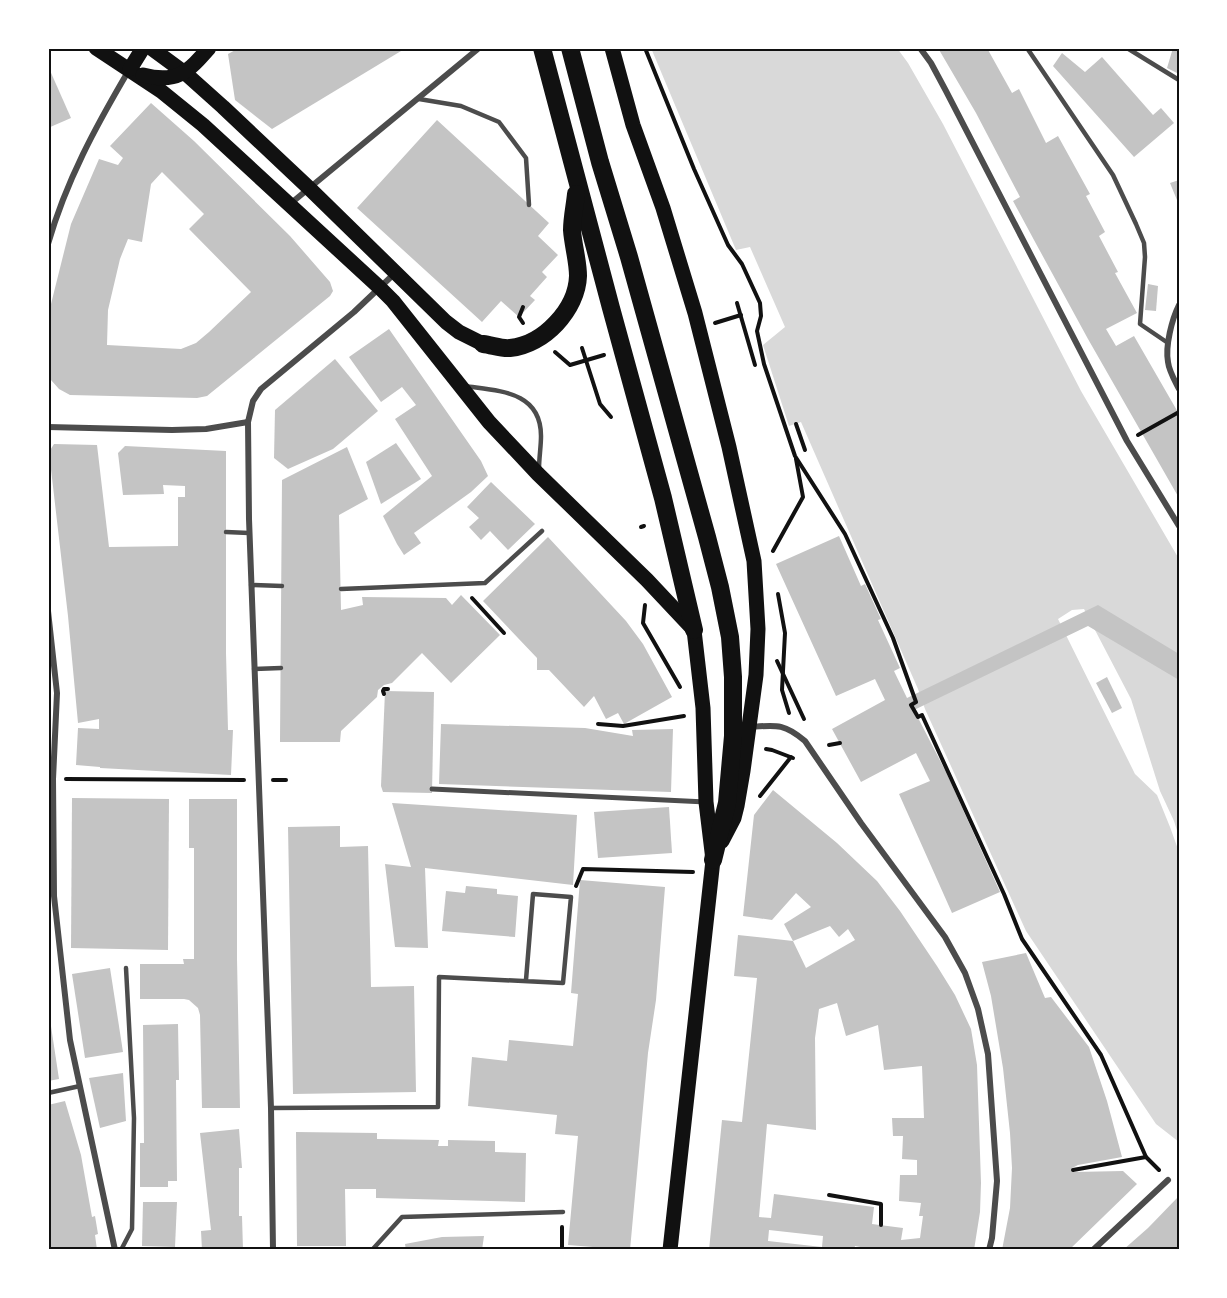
<svg xmlns="http://www.w3.org/2000/svg" width="1227" height="1298" viewBox="0 0 1227 1298" font-family="'IBM Plex Sans',sans-serif">
<rect width="100%" height="100%" fill="#fff"/>
<polygon fill="#d9d9d9" points="651,48 897,48 908,63 943,124 1081,391 1179,559 1179,837 1174,821 1160,791 1131,699 1084,609 1072,610 1058,619 1135,774 1157,795 1170,827 1179,852 1179,1142 1156,1124 1026,931 925,709 918,689 801,422 789,426 763,345 785,327 750,247 736,250"/>
<g fill="#c4c4c4" fill-rule="evenodd">
<polygon points="239,48 406,48 272,129 235,100 228,54"/>
<polygon points="938,48 987,48 1012,93 1019,89 1046,143 1058,136 1090,194 1086,196 1105,232 1099,236 1118,272 1115,273 1137,313 1106,329 1116,346 1134,336 1179,414 1179,498 1088,339 1034,240 1013,201 1020,197 976,113"/>
<polygon points="1173,48 1179,48 1179,74 1167,68"/>
<polygon points="1062,53 1085,72 1102,57 1153,115 1161,108 1174,123 1134,157 1053,66"/>
<polygon points="48,66 71,118 48,128"/>
<path d="M151,103L194,141L290,236L330,282L333,291L330,296L207,396L197,398L70,395L59,389L51,380L48,374V316L71,224L99,159L118,165L123,158L110,146ZM162,172L204,214L189,229L251,292L209,332L196,343L181,349L107,345L108,310L120,259L128,239L142,242L151,184Z"/>
<polygon points="437,120 549,223 538,236 558,255 542,272 547,277 530,296 535,300 519,317 501,301 482,322 357,208"/>
<polygon points="1179,180 1179,205 1170,183"/>
<polygon points="1148,284 1158,286 1156,311 1145,310"/>
<polygon points="389,329 481,461 488,476 471,492 414,533 421,543 404,555 397,544 383,516 432,476 395,419 416,405 402,387 381,402 349,357"/>
<polygon points="335,359 378,411 333,449 288,469 274,458 275,410"/>
<polygon points="396,443 421,479 381,504 366,462"/>
<polygon points="54,444 97,445 109,547 178,546 178,497 185,497 185,486 163,485 164,494 123,495 118,453 125,446 226,451 226,653 228,730 233,730 231,775 100,768 100,767 76,765 78,728 99,729 99,719 78,723 68,616 49,452"/>
<polygon points="347,447 368,499 339,515 341,610 363,605 362,597 446,598 452,605 461,595 500,635 451,683 422,653 392,683 384,685 378,690 377,697 341,731 340,742 280,742 282,480"/>
<polygon points="491,482 535,524 508,550 490,531 481,540 469,527 479,518 467,507"/>
<polygon points="839,536 861,586 865,584 881,619 878,620 900,668 894,671 907,698 1098,605 1179,654 1179,680 1088,626 914,710 947,774 1000,892 952,913 899,794 930,781 916,753 861,782 832,729 885,700 875,679 836,696 776,564"/>
<polygon points="548,537 626,621 643,644 672,697 624,724 618,713 606,719 594,696 584,707 549,670 537,670 537,658 483,601"/>
<polygon points="1107,677 1122,708 1112,713 1096,683"/>
<polygon points="385,691 434,692 432,793 383,792 381,786"/>
<polygon points="441,724 585,728 633,736 632,730 673,729 671,792 439,784"/>
<path d="M773,790L837,843L877,881L900,911L937,966L955,995L971,1029L977,1065L981,1183L980,1212L974,1250H876L855,1246L854,1250H709L722,1120L742,1122L757,978L734,976L738,935L793,941L784,924L811,907L796,893L772,920L743,916L754,815ZM830,926L839,937L848,929L855,940L806,968L793,941ZM837,1003L846,1036L878,1025L884,1070L922,1066L924,1118H892L893,1136H903L902,1159L917,1160V1175H900L899,1201L921,1203L919,1216H923L920,1238L901,1240L903,1228L872,1224L874,1207L774,1194L771,1218L759,1217L767,1124L816,1130L815,1038L819,1009ZM769,1230L823,1236L822,1247L768,1241Z"/>
<polygon points="72,798 169,799 168,950 71,948"/>
<polygon points="189,799 237,799 237,959 240,1108 202,1108 200,1015 198,1008 189,1000 184,999 140,999 140,964 184,964 183,959 194,959 194,848 189,848"/>
<polygon points="392,803 577,815 573,885 425,868 428,948 395,947 385,864 411,867"/>
<polygon points="669,807 672,853 598,858 594,812"/>
<polygon points="340,826 340,847 368,846 371,987 414,986 416,1092 293,1094 288,827"/>
<polygon points="580,880 665,887 656,1000 648,1053 630,1250 568,1245 578,1136 555,1134 557,1115 468,1106 472,1057 507,1061 509,1040 573,1046 578,994 571,993"/>
<polygon points="466,886 497,889 497,894 518,896 515,937 442,931 446,891 465,893"/>
<polygon points="1026,953 1045,998 1051,997 1089,1047 1107,1101 1122,1157 1078,1165 1072,1168 1074,1172 1123,1171 1137,1184 1069,1250 1002,1250 1010,1208 1012,1168 1010,1133 1003,1068 991,996 982,962"/>
<polygon points="110,968 123,1052 85,1058 72,974"/>
<polygon points="48,1013 49,1013 59,1079 48,1081"/>
<polygon points="178,1024 179,1080 176,1080 177,1181 168,1181 168,1187 140,1187 140,1143 144,1143 143,1025"/>
<polygon points="123,1073 126,1121 100,1128 89,1078"/>
<polygon points="65,1101 81,1155 92,1217 95,1216 98,1234 95,1235 97,1250 48,1250 48,1203 49,1203 48,1197 48,1105"/>
<polygon points="239,1129 242,1168 239,1168 239,1216 242,1216 243,1250 202,1250 201,1231 211,1230 200,1133"/>
<polygon points="296,1132 377,1133 377,1139 439,1140 438,1146 448,1146 448,1140 495,1141 495,1152 526,1153 525,1202 376,1198 376,1189 345,1189 346,1246 297,1246"/>
<polygon points="1179,1196 1179,1250 1123,1250 1148,1228"/>
<polygon points="143,1202 177,1202 175,1247 142,1246"/>
<polygon points="484,1236 482,1250 406,1250 405,1244 442,1237"/>
</g>
<g fill="none" stroke-linecap="round" stroke-linejoin="round">
<g stroke="#111" stroke-width="4">
<polyline points="645,48 694,169 728,245 742,264 760,303 761,316 757,331 764,364 795,456 845,534 893,638 916,702 911,705 918,717 922,715 1004,894 1022,939 1101,1055 1146,1157 1159,1170"/>
<polyline points="737,303 755,365"/>
<polyline points="523,323 519,317 523,307"/>
<polyline points="715,323 741,315"/>
<polyline points="582,348 600,404 611,417"/>
<polyline points="555,352 570,365 604,355"/>
<polyline points="796,424 805,450"/>
<polyline points="1138,435 1179,412"/>
<polyline points="641,527 644,526"/>
<polyline points="773,551 803,497 796,459"/>
<polyline points="778,594 785,633 782,690 789,713"/>
<polyline points="472,598 504,633"/>
<polyline points="645,605 643,623 680,687"/>
<polyline points="777,661 804,719"/>
<polyline points="384,694 383,691 384,689 388,689"/>
<polyline points="598,724 623,726 684,716"/>
<polyline points="829,745 840,743"/>
<polyline points="766,749 772,750 793,758"/>
<polyline points="66,779 244,780"/>
<polyline points="273,780 286,780"/>
<polyline points="760,796 791,757"/>
<polyline points="576,886 583,869 693,872"/>
<polyline points="1073,1170 1146,1157"/>
<polyline points="829,1195 881,1204 881,1225"/>
<polyline points="562,1250 562,1227"/>
</g>
<g stroke="#4c4c4c" stroke-width="4.5">
<polyline points="1027,48 1113,175 1136,224 1144,243 1145,257 1140,324 1168,343"/>
<polyline points="1127,48 1179,80"/>
<polyline points="419,99 461,106 499,122 526,158 529,205"/>
<path d="M465,386C499,391 541,391 541,436C541,447 539,458 539,469"/>
<polyline points="226,532 249,533"/>
<polyline points="251,585 282,586"/>
<polyline points="341,589 485,583 542,531"/>
<polyline points="254,669 281,668"/>
<polyline points="48,1093 80,1086"/>
<polyline points="271,1108 438,1107 439,977 563,983 571,897 533,894 526,980"/>
<polyline points="121,1250 132,1229 134,1118 126,968"/>
<polyline points="372,1250 402,1217 563,1212"/>
</g>
<polyline stroke="#4c4c4c" stroke-width="5" points="432,789 706,802"/>
<g stroke="#4c4c4c" stroke-width="6">
<polyline points="920,48 931,63 946,91 1127,441 1179,526"/>
<polyline points="290,204 479,48"/>
<path d="M48,244C66,181 96,126 129,70"/>
<path d="M1179,305C1172,319 1165,346 1168,362C1169,371 1175,381 1179,389"/>
<polyline points="48,427 172,430 206,429 248,422"/>
<polyline points="48,611 57,693 53,779 54,896 70,1040 115,1250"/>
<path d="M750,727C776,725 784,723 805,741L861,823L945,937L965,973L978,1009L988,1054L997,1181L992,1238L989,1250"/>
<polyline points="273,1250 271,1108 249,519 248,422 253,401 261,389 354,312 394,274"/>
<polyline points="1093,1250 1168,1180"/>
</g>
<g stroke="#111" stroke-width="15">
<polyline points="96,48 161,91 203,125 380,288 393,301 489,422 538,474 647,580 694,630 703,708 706,802 713,860 670,1250"/>
<polyline points="151,48 185,73 223,107 310,189 446,322 459,332 483,344"/>
<polyline points="612,48 633,125 663,208 695,313 729,447 754,561 758,629 756,675 743,771 737,806 734,818 722,841"/>
<polyline points="130,69 143,48"/>
<path d="M143,75C177,84 188,72 209,48"/>
</g>
<g stroke="#111" stroke-width="18">
<polyline points="542,48 611,308 663,498 694,630"/>
<polyline points="570,48 600,162 629,257 707,537 720,587 730,637 733,677 733,736 727,803 713,860"/>
<path d="M483,344C492,345 502,349 510,348C544,345 577,309 578,276C578,261 573,245 572,230C572,218 575,205 576,194"/>
</g>
</g>
<rect width="1227" height="1298" fill="none" stroke="#ffffff" stroke-width="99"/>
<rect x="50" y="50" width="1128" height="1198" fill="none" stroke="#111" stroke-width="2"/>
</svg>
